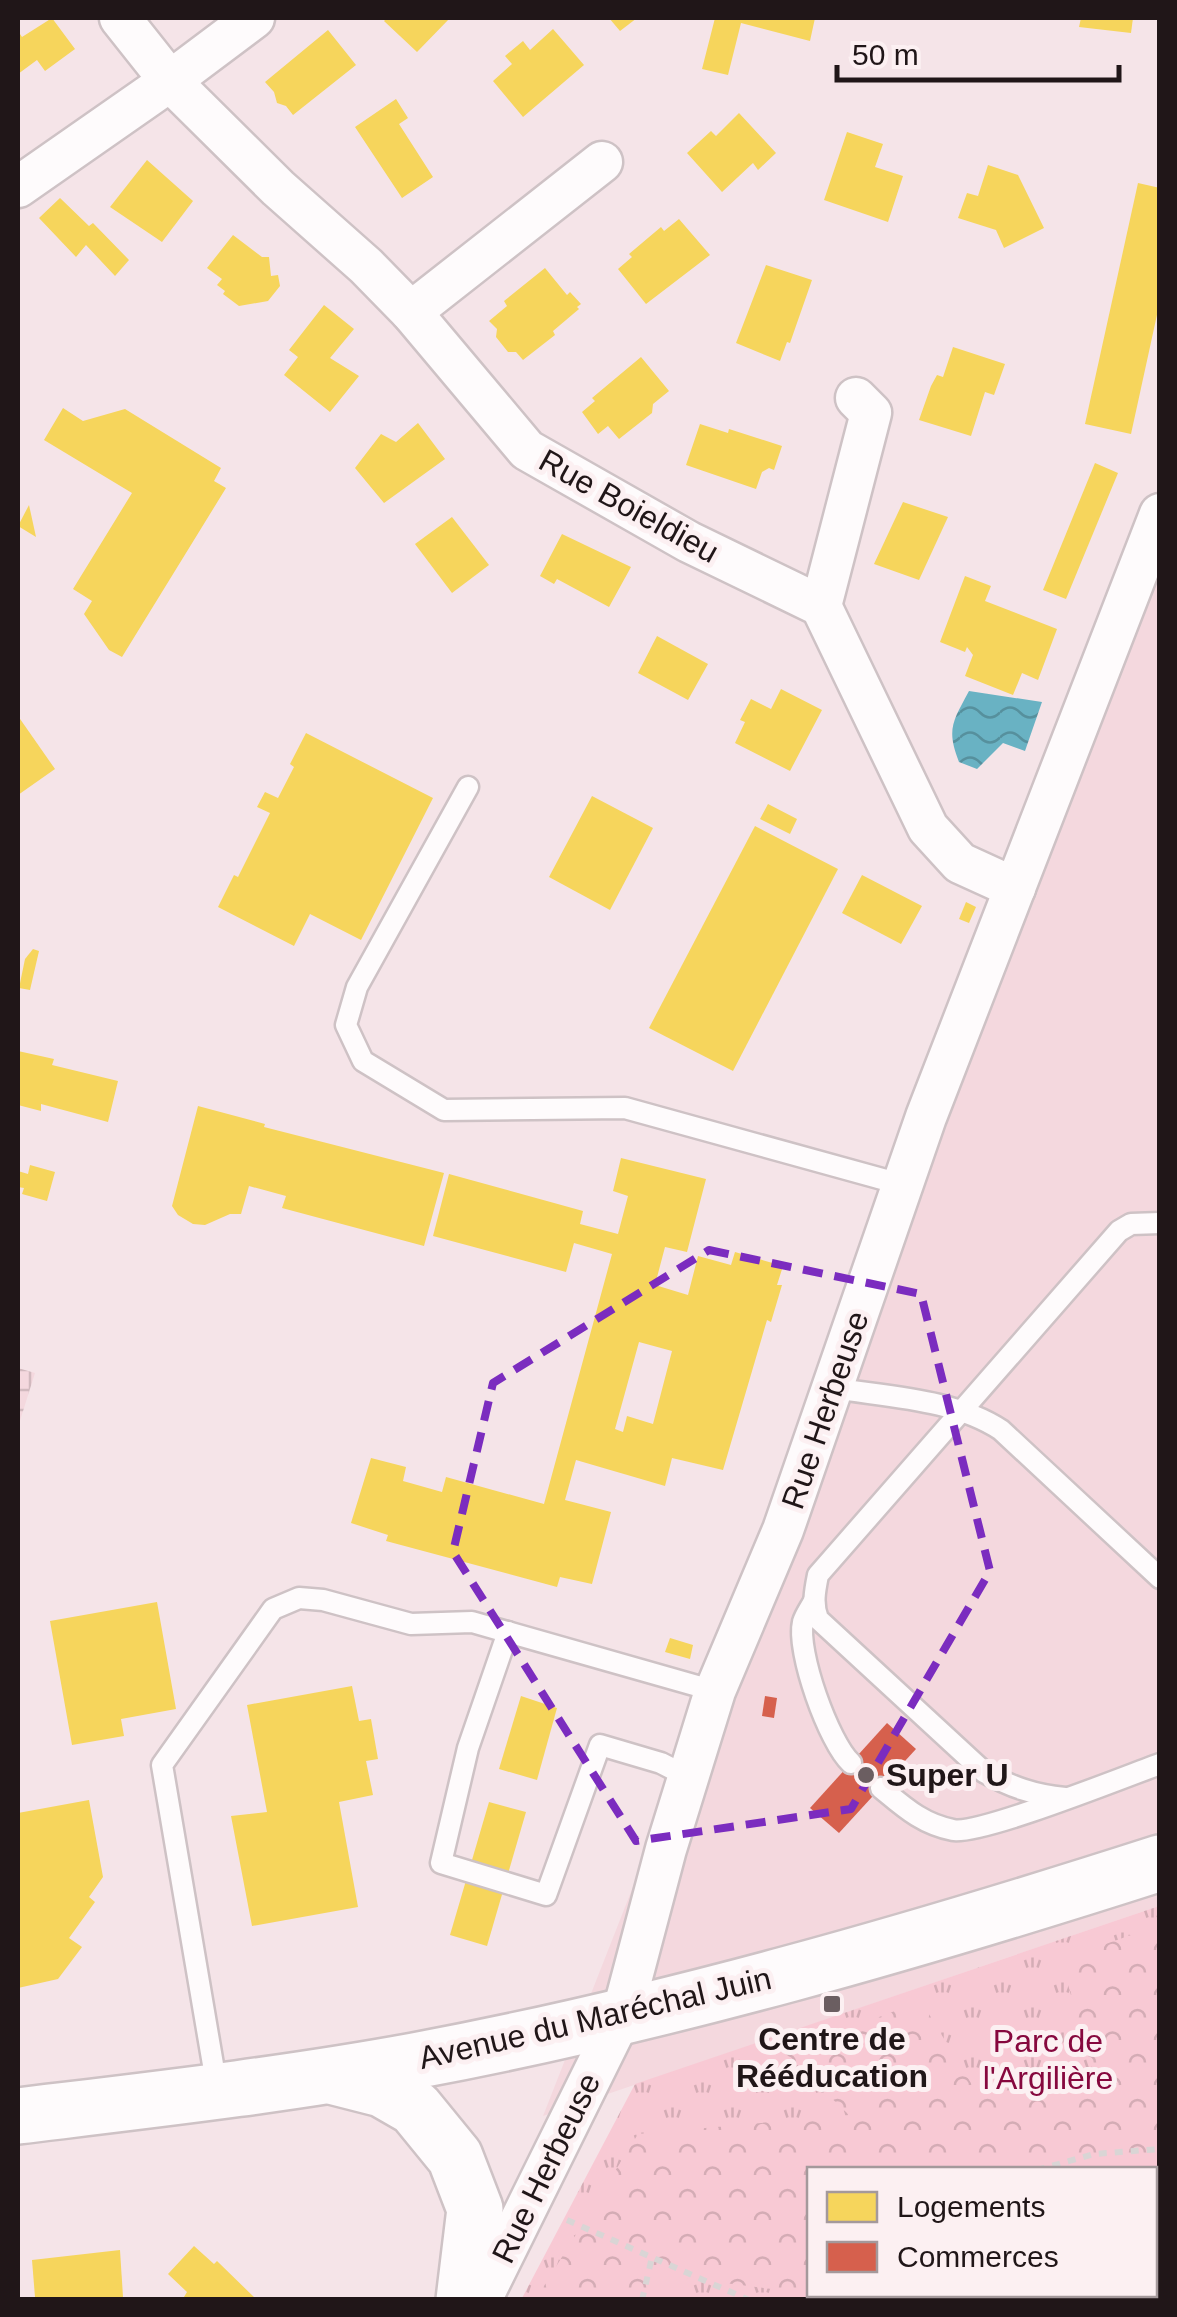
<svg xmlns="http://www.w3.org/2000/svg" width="1177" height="2317" viewBox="0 0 1177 2317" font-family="Arial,sans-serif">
<defs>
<pattern id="industrial-grid" width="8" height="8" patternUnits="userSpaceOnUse" patternTransform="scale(2.5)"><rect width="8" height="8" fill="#f4d8de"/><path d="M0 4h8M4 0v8" fill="none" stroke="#d1b9be"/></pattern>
<pattern id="grass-tufts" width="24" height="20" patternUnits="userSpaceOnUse" patternTransform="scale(2.5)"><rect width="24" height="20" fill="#f8c9d4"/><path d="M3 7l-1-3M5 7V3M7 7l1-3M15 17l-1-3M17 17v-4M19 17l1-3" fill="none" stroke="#d4acb5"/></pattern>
<pattern id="forest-crowns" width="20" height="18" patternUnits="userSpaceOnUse" patternTransform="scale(2.5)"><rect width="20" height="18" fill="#f8c9d4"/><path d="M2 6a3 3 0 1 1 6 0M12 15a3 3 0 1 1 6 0" fill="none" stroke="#d4acb5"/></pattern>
<pattern id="water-waves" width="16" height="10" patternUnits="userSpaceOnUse" patternTransform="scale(2.5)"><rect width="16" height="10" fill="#69b2c3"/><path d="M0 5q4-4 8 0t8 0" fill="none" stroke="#56909d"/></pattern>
</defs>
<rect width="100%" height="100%" fill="#f5e4e8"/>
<polygon fill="#f4d8de" points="1159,547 1159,1906 543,2116"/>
<polygon fill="url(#industrial-grid)" points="18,1368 35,1373 18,1427"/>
<path fill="url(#grass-tufts)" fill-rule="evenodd" d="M1159,1906V2299L521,2300L635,2084ZM810,2170H1154V2294H810Z"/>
<g fill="url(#forest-crowns)">
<polygon points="1159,1925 1159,2265 1155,2262 1154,2170 810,2170 810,2294 663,2275 650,2299 536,2299 638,2134 849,2115 785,2053 921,2001 977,2093 1096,2083 1061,1960"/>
<polygon points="810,2294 932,2294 932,2295 922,2300 823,2300"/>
<polygon points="995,2295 1143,2295 1142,2300 1003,2300"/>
</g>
<path fill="url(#water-waves)" d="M969,691L1042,702L1025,751L1003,743L977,769L959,762C946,729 953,721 969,691Z"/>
<g fill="#f6d55c" fill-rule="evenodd">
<polygon points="52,18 75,49 45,71 37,60 18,74 18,31 22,37"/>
<polygon points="387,18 450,18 417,52 384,21"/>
<polygon points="609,18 637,18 620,31"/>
<polygon points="715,18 815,18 810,41 741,23 728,75 702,69"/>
<polygon points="1081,18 1133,18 1131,33 1079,27"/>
<polygon points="553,29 584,65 523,117 493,81 512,64 505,56 523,41 530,50"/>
<polygon points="328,30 356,65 293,115 286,106 277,103 274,92 265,82"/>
<polygon points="396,99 408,118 399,124 433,177 402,198 355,127"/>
<polygon points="739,113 776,153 758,170 753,163 722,192 687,153 711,131 716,136"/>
<polygon points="847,132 883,144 875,167 903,176 888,222 824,200"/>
<polygon points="147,160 193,201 162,242 110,207"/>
<polygon points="988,165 1018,175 1044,228 1004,248 996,230 958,218 967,193 978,196"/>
<polygon points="1138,183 1160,188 1160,301 1131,434 1085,424"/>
<polygon points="60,198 89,226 93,223 129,260 115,276 86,245 76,257 39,218"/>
<polygon points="679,219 710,255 646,304 618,269 632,257 629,254 661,227 664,231"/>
<polygon points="233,235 262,257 269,257 271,276 278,275 280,286 268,301 239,306 223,294 225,291 217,285 222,279 207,268"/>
<polygon points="766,265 812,280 790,343 787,342 780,361 736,343"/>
<polygon points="545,268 567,295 570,292 581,304 577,307 579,309 553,331 555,335 523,360 516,352 508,352 496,337 497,329 489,321 507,306 504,301"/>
<polygon points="324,305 354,329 330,358 359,376 330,412 284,375 298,357 289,350"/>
<polygon points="953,347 1005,364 994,395 985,392 971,436 919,420 931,386 937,375 943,377"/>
<polygon points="641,357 669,391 653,404 652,413 619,439 608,426 598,434 582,412 595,401 592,398"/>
<polygon points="63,408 83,421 125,409 221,468 214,481 226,488 122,657 109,650 84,614 92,601 73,589 132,493 44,440"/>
<polygon points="418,423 445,459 384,503 355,468 381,434 396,442"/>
<polygon points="700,424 728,433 729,429 782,446 774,470 769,468 762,472 756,489 686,465"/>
<polygon points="1095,463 1118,473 1066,599 1043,590"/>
<polygon points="903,502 948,517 919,580 874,564"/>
<polygon points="29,505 36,537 18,526"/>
<polygon points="452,517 489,565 452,593 415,544"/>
<polygon points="562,534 631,567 609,607 557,579 554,584 540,576"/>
<polygon points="965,576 991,586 985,601 1057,629 1038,680 1022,673 1013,695 965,676 973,655 967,647 965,652 940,642"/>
<polygon points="657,636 708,664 688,700 638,673"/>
<polygon points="781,689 822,710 790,771 735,743 745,722 740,720 751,699 771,709"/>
<polygon points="18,716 55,769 18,795"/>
<polygon points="306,733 433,798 361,940 310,914 294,946 218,907 234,875 238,877 270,813 257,807 265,792 278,798 294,767 290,764"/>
<polygon points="592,796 653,828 610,910 549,877"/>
<polygon points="768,804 797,819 790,834 760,819"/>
<polygon points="755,826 838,869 733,1071 649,1028"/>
<polygon points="862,875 922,906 901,944 842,913"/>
<polygon points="966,902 976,907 969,923 959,919"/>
<polygon points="33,949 39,951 30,990 19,988 25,959"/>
<polygon points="18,1051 54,1059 52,1065 118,1081 108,1122 41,1104 41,1111 18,1105"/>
<polygon points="198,1106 265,1124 264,1127 444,1173 424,1246 282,1208 286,1196 249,1186 241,1214 230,1214 205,1225 193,1224 178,1215 172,1206"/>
<path d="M621,1158L706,1179L687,1252L665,1247L655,1285L688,1295L698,1256L731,1265L735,1252L783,1266L777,1285H782L771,1322L767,1320L723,1470L672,1458L665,1486L576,1460L565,1500L611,1512L592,1584L560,1577L557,1587L386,1541L388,1535L351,1523L371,1458L406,1467L403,1481L442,1492L446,1477L544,1504L612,1254L574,1243L566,1272L433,1236L449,1174L583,1211L580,1224L618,1234L628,1196L613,1191ZM639,1342L672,1351L653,1424L627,1416L623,1432L615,1429Z"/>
<polygon points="30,1165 55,1172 47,1201 22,1194 24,1188 18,1187 18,1171 28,1174"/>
<polygon points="157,1602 176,1709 121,1719 124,1736 72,1745 50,1621"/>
<polygon points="670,1638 693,1645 690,1659 665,1652"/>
<polygon points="352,1686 359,1721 371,1719 378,1759 366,1761 373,1795 339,1802 358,1907 252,1926 231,1816 267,1812 247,1705"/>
<polygon points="521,1696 557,1708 537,1780 499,1769"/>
<polygon points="89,1800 103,1877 89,1897 95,1902 69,1938 82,1947 58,1979 18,1988 18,1813"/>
<polygon points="489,1802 526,1812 487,1946 450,1935"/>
<polygon points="194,2246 214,2264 217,2261 257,2300 187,2300 184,2297 187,2292 168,2274"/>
<polygon points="120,2250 123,2297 35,2297 32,2260"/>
</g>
<g fill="#d6604d">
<polygon points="765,1696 777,1698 774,1718 762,1716"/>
<polygon points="887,1723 916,1749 839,1833 810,1808"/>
</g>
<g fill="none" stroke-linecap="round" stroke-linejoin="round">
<defs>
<g id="lane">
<polyline points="468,787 357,987 346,1025 363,1061 444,1110 625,1108 904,1185"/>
<path d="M833,1388C888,1397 954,1399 1001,1430L1160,1578"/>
<path d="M814,1601C811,1607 805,1615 803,1622C796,1651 829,1743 851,1763"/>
<polyline points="508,1632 468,1748 441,1863 546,1895 600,1745 661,1763 688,1777"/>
<path d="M881,1788C904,1807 922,1824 953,1830C980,1835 1124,1777 1160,1764"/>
<path d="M1065,1798C1034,1795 1011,1787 984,1772L818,1619C812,1604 815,1590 818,1575L1119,1231L1131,1224L1160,1223"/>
<polyline points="217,2088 162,1765 273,1609 299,1598 323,1600 411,1624 472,1622 715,1691"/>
</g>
<g id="street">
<polyline points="120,18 170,81 278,188 366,266 411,312 527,450 689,542 821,606 928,828 960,863 1015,888"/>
<polyline points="18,187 170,81 254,18"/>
<polyline points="411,312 602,162"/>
<polyline points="821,606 871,413 856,398"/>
<polyline points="481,2300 622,2015 666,1849 715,1691 783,1530 926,1117 1160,514"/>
</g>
<g id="secondary">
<polyline points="335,2077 382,2089 415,2108 455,2157 475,2209 464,2300"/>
<path d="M18,2116C150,2100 283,2085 414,2061C665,2014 917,1941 1160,1863"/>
</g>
</defs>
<use href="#lane" stroke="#cec2c5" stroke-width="25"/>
<use href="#street" stroke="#cec2c5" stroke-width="45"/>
<use href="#secondary" stroke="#cec2c5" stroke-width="60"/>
<g stroke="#d9d5d5" stroke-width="6" stroke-dasharray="8 8" stroke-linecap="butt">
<polyline points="1037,2170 1094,2154 1160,2149"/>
<polyline points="567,2220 749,2300"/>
<polyline points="1154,2283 1160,2285"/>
<polyline points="995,2294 1012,2300"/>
<polyline points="642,2300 652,2257"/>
<polyline points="819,2300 822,2294"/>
<polyline points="890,2300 897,2294"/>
<polyline points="936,2300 962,2294"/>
</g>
<use href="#lane" stroke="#fefbfc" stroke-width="20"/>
<use href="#street" stroke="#fefbfc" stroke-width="40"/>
<use href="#secondary" stroke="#fefbfc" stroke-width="55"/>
</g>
<path fill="none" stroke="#7b2cbf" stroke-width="8" stroke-dasharray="20 12" stroke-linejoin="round" d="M709,1250L921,1294L990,1571L851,1809L636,1841L453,1552L493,1383Z"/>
<g fill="#6b5e61" stroke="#fcf0f2" stroke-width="4">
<circle cx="866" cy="1775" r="10"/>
<rect x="822" y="1994" width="20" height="20" rx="5"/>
</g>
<g text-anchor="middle" stroke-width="10" stroke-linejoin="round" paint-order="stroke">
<g font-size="32" fill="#201618" stroke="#fcf0f2">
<text transform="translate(629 506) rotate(29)" y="11">Rue Boieldieu</text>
<text transform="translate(825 1410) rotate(-71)" y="11">Rue Herbeuse</text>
<text transform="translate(595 2018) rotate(-13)" y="11">Avenue du Maréchal Juin</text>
<text transform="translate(546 2168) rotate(-64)" y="11">Rue Herbeuse</text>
</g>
<g font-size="32" font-weight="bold" fill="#201618" stroke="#fcf0f2" text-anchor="start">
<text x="886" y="1786">Super U</text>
<text x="832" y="2050" text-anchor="middle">Centre de<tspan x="832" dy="37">Rééducation</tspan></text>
</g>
<g font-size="32" fill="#86083e" stroke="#fcf0f2">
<text x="1048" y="2052">Parc de<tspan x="1048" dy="37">l'Argilière</tspan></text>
</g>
</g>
<rect width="1177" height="2317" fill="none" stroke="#201618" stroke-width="40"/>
<rect x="807" y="2167" width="350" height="130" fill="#fcf0f2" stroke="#a4999b" stroke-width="2.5"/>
<rect x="827" y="2192" width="50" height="30" fill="#f6d55c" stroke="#a4999b" stroke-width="2.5"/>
<text x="897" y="2217" font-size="30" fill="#201618">Logements</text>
<rect x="827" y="2242" width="50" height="30" fill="#d6604d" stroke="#a4999b" stroke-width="2.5"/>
<text x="897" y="2267" font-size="30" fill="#201618">Commerces</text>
<path d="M837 65v15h282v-15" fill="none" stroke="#201618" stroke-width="5"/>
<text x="852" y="65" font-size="30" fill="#201618" stroke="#fcf0f2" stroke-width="8" paint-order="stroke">50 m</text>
</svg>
